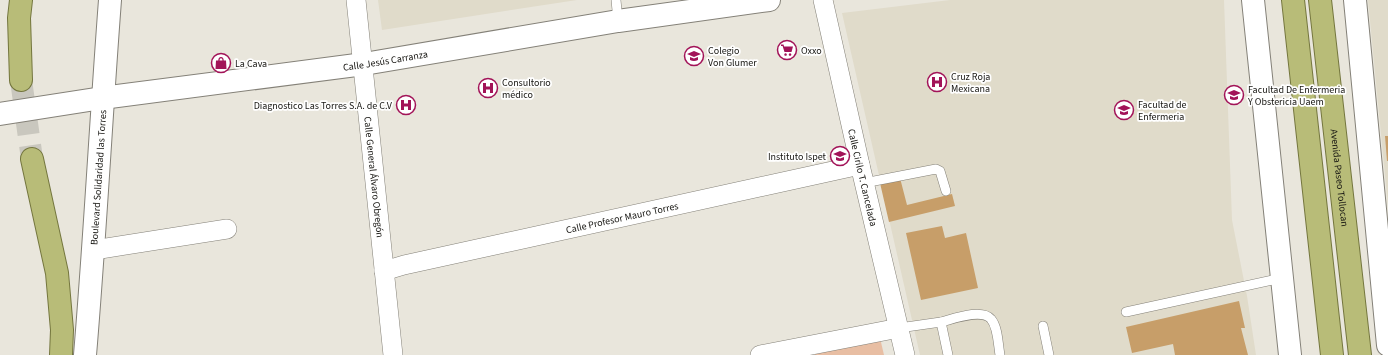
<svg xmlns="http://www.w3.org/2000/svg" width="1388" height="355" viewBox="0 0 1388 355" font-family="'Source Sans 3',sans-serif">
<rect width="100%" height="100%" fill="#e9e6dc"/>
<g fill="#e0dbca">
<polygon points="378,0 577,0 382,30"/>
<polygon points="950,0 1224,0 1232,220 1247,296 1256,355 920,355 842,13"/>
<polygon points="1368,0 1388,0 1388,206"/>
</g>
<polygon fill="#e8bea3" points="880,338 884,355 815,355 815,354"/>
<g fill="#c79e69">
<polygon points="1385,136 1388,136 1388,161 1387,161"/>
<polygon points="900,178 907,205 952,194 955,206 889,222 880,183"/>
<polygon points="942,226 945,238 966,233 978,288 921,300 906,233"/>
<polygon points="1239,301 1245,328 1241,328 1248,355 1175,355 1173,344 1132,353 1126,327"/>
</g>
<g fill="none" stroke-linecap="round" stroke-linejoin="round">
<polyline stroke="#c9c7be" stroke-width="22" stroke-dasharray="22 11" stroke-linecap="butt" points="21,80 32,159"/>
<defs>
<g id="service">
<polyline points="616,0 618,21"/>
<polyline points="864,183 936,169 940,171 946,191"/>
<polyline points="1126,312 1282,278"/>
<path d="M941,322C953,319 982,308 991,319C998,327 998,344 1000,355"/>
<polyline points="1043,326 1049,355"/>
<polyline points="899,328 941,322 948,355"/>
</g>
<g id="minor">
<path id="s1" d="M356,0L393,355"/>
<path id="s2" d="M823,0L860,165L905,355"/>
<polyline points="94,250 227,229"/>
<path id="s3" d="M384,271L404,265L860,165"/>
<polyline points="760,355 899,328"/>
</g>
<g id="secondary">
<polyline points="1253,0 1290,355"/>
<polyline points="1355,0 1388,345"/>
<path id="s4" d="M0,114L102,98L364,64L618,21L769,0"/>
<path id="s5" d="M85,355C95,237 101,118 110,0"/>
</g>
<g id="trunk">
<polyline points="1293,0 1332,355"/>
<path id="s6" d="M1320,0L1360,355"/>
<polyline points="21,80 19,18 21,0"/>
<polyline points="32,159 57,273 62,330 61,355"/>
</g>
</defs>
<use href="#service" stroke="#848178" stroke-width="10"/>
<use href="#minor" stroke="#848178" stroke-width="20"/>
<use href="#secondary" stroke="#848178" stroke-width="24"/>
<use href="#trunk" stroke="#74763e" stroke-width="24"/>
<use href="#service" stroke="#fff" stroke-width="9"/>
<use href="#minor" stroke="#fff" stroke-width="19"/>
<use href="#secondary" stroke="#fff" stroke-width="22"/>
<use href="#trunk" stroke="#b8bc78" stroke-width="22"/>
</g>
<defs>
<symbol id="supermarket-ring" viewBox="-11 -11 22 22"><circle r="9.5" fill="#fff" stroke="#a21358" stroke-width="1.5"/><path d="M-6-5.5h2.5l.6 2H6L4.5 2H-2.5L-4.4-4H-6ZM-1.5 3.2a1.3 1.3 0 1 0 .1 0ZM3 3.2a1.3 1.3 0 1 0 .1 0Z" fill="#a21358"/></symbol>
<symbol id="school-ring" viewBox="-11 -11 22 22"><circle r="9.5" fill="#fff" stroke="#a21358" stroke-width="1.5"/><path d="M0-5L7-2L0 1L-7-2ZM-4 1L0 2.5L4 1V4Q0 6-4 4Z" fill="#a21358"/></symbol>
<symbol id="shop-ring" viewBox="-11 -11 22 22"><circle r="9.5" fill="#fff" stroke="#a21358" stroke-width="1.5"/><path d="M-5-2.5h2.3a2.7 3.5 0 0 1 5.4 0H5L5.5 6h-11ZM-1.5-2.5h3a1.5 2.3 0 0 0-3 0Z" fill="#a21358"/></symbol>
<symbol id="hospital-ring" viewBox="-11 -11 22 22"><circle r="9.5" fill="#fff" stroke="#a21358" stroke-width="1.5"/><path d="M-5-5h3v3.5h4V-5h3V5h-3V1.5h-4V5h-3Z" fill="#a21358"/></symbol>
<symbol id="university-ring" viewBox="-11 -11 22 22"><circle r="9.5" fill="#fff" stroke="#a21358" stroke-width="1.5"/><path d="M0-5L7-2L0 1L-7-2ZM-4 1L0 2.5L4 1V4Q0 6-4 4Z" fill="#a21358"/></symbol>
</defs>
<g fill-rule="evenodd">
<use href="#supermarket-ring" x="776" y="39" width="22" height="22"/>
<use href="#school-ring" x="683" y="45" width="22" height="22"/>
<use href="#shop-ring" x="210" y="52" width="22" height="22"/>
<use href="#hospital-ring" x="926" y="71" width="22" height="22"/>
<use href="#hospital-ring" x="477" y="77" width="22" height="22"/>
<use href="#university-ring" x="1223" y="84" width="22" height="22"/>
<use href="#hospital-ring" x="395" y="94" width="22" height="22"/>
<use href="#university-ring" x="1113" y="99" width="22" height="22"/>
<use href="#school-ring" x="829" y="145" width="22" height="22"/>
</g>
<g text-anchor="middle" stroke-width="3.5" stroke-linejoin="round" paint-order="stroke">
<g font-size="10" fill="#161511" stroke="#fff" text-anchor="start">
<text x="708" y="54">Colegio<tspan x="708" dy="12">Von Glumer</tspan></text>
<text x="801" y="54">Oxxo</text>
<text x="235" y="67">La Cava</text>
<text x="951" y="80">Cruz Roja<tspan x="951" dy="12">Mexicana</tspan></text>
<text x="502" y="86">Consultorio<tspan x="502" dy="12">médico</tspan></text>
<text x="1248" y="93">Facultad De Enfermeria<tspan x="1248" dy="12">Y Obstericia Uaem</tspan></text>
<text x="1138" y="108">Facultad de<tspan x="1138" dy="12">Enfermeria</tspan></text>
<text x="392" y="109" text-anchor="end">Diagnostico Las Torres S.A. de C.V</text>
<text x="826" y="160" text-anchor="end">Instituto Ispet</text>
</g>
<g font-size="10" fill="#161511" stroke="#fff">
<text dy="4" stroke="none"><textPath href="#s4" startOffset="389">Calle Jesús Carranza</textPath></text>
<text dy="4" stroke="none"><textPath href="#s5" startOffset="178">Boulevard Solidaridad las Torres</textPath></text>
<text dy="4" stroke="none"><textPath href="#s1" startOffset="178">Calle General Álvaro Obregón</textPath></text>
<text dy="4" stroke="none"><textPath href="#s6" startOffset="179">Avenida Paseo Tollocan</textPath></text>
<text dy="4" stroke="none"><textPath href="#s2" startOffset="182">Calle Cirilo T. Cancelada</textPath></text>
<text dy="4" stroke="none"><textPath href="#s3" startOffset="244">Calle Profesor Mauro Torres</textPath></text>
</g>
</g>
</svg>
